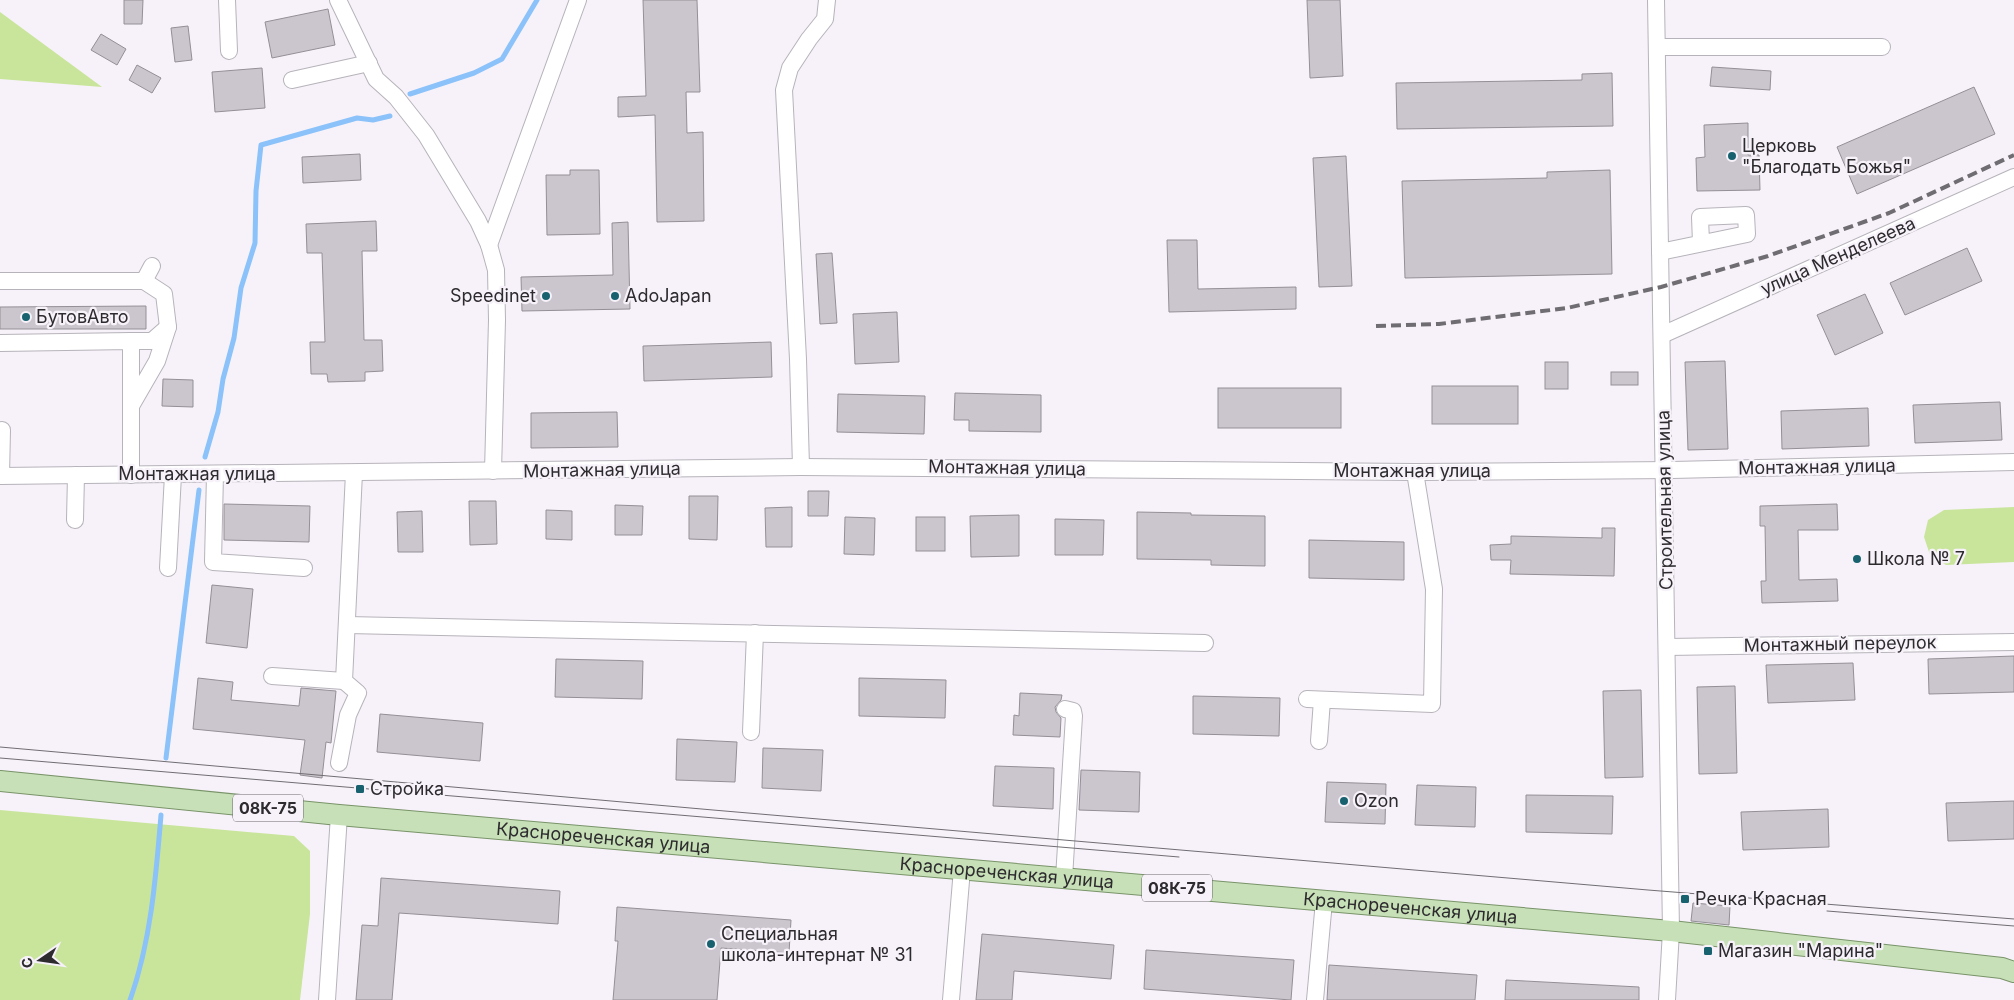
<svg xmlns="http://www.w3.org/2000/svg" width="2014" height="1000" viewBox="0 0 2014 1000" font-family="Inter,sans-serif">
<rect width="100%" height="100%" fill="#f7f2fa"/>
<g fill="#c9e59b">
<polygon points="0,12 102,87 0,79"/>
<polygon points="2014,507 2014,562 1946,565 1930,555 1924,537 1928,520 1944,510"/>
<polygon points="0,810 294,836 310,851 310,914 300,1000 0,1000"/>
</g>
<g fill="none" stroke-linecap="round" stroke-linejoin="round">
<g stroke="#8ac2f9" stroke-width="5">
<polyline points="410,94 474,73 502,59 537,0"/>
<polyline points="205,457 218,412 223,379 234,338 241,288 255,243 256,191 261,145 357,118 373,120 390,116"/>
<polyline points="166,758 199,490"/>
<path d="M130,1000C151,941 156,876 161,815"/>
</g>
</g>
<g fill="#cbc6cd" stroke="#948f96">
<polygon points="124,0 143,0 142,24 124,24"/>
<polygon points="643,0 697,0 700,92 686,92 687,133 703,132 704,221 657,222 655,115 618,117 618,97 646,96"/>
<polygon points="1307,0 1340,0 1343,76 1310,78"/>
<polygon points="328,9 335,45 272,58 265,22"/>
<polygon points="188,26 192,60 175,62 171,28"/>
<polygon points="101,34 126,49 117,65 91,50"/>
<polygon points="137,65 161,78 152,93 129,80"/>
<polygon points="1712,67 1771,71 1770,90 1710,86"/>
<polygon points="262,68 265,108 215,112 212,72"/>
<polygon points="1612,73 1613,126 1397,129 1396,83 1582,80 1582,74"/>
<polygon points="1974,87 1995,134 1857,194 1837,147"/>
<polygon points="1748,123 1748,155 1759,155 1760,190 1697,191 1696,158 1705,157 1704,125"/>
<polygon points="360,154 361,180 303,183 302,157"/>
<polygon points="1346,156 1352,286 1319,287 1313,158"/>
<polygon points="570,170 599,170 600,234 547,235 546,175 570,175"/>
<polygon points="1610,170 1612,274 1405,278 1402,181 1547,178 1547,172"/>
<polygon points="376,221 377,251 362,251 364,340 382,340 383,371 365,372 365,381 328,382 327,374 311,374 310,342 325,342 322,253 307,253 306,224"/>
<polygon points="628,222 630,309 522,311 521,277 613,275 612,223"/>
<polygon points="1167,240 1197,240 1198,289 1296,287 1296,309 1169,312"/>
<polygon points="1967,248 1982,281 1905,315 1890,283"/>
<polygon points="832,253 837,323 820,324 816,254"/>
<polygon points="1865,294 1883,333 1835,355 1817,315"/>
<polygon points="146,306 146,329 0,329 0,307"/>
<polygon points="897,312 899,362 855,364 853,314"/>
<polygon points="771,342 772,377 644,381 643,346"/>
<polygon points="1725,361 1728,449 1688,450 1685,362"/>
<rect x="1545" y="362" width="23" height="27"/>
<rect x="1611" y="372" width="27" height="13"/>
<polygon points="163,379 193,380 193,407 162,406"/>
<rect x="1432" y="386" width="86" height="38"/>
<rect x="1218" y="388" width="123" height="40"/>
<polygon points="955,393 1041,395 1041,432 969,431 969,420 954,420"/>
<polygon points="838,394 925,396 924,434 837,432"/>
<polygon points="2000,402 2002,440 1915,443 1913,405"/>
<polygon points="1868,408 1869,446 1782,449 1781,411"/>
<polygon points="617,412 618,447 531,448 531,413"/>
<polygon points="808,491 829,491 828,516 808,516"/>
<polygon points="689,496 718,496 717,540 689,539"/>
<polygon points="469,501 496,501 497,544 470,545"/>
<polygon points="224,504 310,506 309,542 224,540"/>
<polygon points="1837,504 1838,530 1798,530 1799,580 1837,579 1838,601 1762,603 1761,581 1766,581 1765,526 1760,526 1760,506"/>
<polygon points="615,505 643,506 642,535 615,535"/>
<polygon points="792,507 792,547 766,547 765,508"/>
<polygon points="546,510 572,511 572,540 546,539"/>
<polygon points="422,511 423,552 398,552 397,512"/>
<polygon points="1137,512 1191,513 1191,515 1265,516 1265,566 1211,565 1211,560 1137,559"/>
<polygon points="1019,515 1019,556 971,557 970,516"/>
<polygon points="845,517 875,518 874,555 844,554"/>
<rect x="916" y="517" width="29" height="34"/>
<polygon points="1055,519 1104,520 1103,555 1055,555"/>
<polygon points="1602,528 1615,528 1614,576 1510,574 1511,560 1491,560 1490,545 1511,544 1511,536 1602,538"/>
<polygon points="1309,540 1404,542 1404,580 1309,578"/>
<polygon points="212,585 253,589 247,648 206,643"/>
<polygon points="2014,656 2014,692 1929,694 1928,659"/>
<polygon points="556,659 643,661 642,699 555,697"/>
<polygon points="1853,663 1855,700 1768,703 1766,665"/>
<polygon points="198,678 233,682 231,700 299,706 301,688 336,691 331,743 326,742 322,778 300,775 305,740 193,729"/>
<polygon points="859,678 946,680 945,718 859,716"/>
<polygon points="1735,686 1737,773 1699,774 1697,687"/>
<polygon points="1641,690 1643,777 1605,778 1603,691"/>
<polygon points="1020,693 1062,695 1061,700 1055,707 1056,712 1061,718 1060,737 1013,735 1014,715 1019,716"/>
<polygon points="1193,696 1280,698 1279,736 1193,734"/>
<polygon points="380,714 483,723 480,761 377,752"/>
<polygon points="677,739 737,742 735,782 676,780"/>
<polygon points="763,748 823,750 821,791 762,788"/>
<polygon points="995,766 1054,768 1053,809 993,806"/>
<polygon points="1081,770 1140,772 1139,812 1079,810"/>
<polygon points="1327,782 1386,784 1385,824 1325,822"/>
<polygon points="1417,785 1476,787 1475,827 1415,825"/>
<polygon points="1526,795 1613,796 1612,834 1526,832"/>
<polygon points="2014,801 2014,839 1948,841 1946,803"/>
<polygon points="1828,809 1829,847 1743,850 1741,812"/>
<polygon points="381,878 560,891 558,924 399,913 392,1000 356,1000 362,925 378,926"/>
<polygon points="1693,903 1730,906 1729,925 1691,921"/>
<polygon points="617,907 791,920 789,953 721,948 717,1000 613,1000 618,941 615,941"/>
<polygon points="982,934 1114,945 1111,979 1014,971 1012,1000 976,1000"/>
<polygon points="1146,950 1294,960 1291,1000 1144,989"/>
<polygon points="1329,965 1477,975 1475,1000 1327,1000"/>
<polygon points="1506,980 1639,987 1639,1000 1505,1000"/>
</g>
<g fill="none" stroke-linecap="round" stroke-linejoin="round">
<defs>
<g id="minor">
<polyline points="227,0 229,51"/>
<polyline points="338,0 376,79 396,97 426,135 478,221 489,245 496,270 497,320 493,471"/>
<polyline points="1656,0 1671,931 1667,1000"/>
<polyline points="1657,47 1882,47"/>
<polyline points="292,80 369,63"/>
<polyline points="489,245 578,0"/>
<polyline points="1660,252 1747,234 1746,215 1700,217 1701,243"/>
<polyline points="0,281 144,281 164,294 168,327 157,361 131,406"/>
<polyline points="144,281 152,266"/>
<polyline points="1662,335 2014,177"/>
<polyline points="131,341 152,341 168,327"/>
<polyline points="0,343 131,341 131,475"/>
<polyline points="801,467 798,359 784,90 790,68 809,39 825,19 827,0"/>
<polyline points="215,474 213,562 304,568"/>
<polyline points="0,476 801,467 1415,472 1672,470 2014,462"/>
<polyline points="1,476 2,430"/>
<polyline points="75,520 76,475"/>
<polyline points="168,568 173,475"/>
<polyline points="347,625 1205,643"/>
<polyline points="1667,647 2014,642"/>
<polyline points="272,676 344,681"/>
<polyline points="1307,699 1432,704 1434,589 1415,472"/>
<polyline points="751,732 755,633"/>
<polyline points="1319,741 1322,700"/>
<polyline points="339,763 348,715 358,693 344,681 354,473"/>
<polyline points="1064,878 1074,716 1073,711 1065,709"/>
<polyline points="327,1000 339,815"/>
<polyline points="951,1000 962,869"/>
<polyline points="1315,1000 1324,901"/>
</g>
<g id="major">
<path id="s1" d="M0,781L339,815L1671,931L2002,968L2014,972"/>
</g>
</defs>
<use href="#minor" stroke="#b7b3ba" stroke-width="18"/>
<use href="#major" stroke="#799368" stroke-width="22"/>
<use href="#minor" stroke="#fff" stroke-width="16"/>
<use href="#major" stroke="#c7e0b8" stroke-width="20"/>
<g stroke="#706d72" stroke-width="1">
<polyline points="0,747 713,810 1648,890 2014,919"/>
<polyline points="0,758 1179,857"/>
<polyline points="1827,911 2014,926"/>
</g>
<polyline stroke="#706d72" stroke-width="4" stroke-dasharray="10 5" stroke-linecap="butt" points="1376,326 1439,324 1567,308 1661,287 1768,256 1889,213 2014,155"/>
</g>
<g fill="#17626e" stroke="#f7f2fa" stroke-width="2">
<circle cx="1732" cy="156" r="5"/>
<circle cx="546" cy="296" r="5"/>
<circle cx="615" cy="296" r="5"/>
<circle cx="26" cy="317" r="5"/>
<circle cx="1857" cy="559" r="5"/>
<rect x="355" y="784" width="10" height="10" rx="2.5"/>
<circle cx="1344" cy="801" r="5"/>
<rect x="1680" y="894" width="10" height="10" rx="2.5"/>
<circle cx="711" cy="944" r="5"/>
<rect x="1703" y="946" width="10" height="10" rx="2.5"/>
</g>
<g text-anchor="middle" stroke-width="4.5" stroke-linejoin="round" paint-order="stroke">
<g fill="#f7f2fa" stroke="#6a676b" stroke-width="1">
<rect x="233" y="794.5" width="70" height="27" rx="4"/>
<rect x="1142" y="874.5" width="70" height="27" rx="4"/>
</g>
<g font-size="16" font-weight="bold" fill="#2d2b2e">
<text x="268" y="814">08К-75</text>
<text x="1177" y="894">08К-75</text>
</g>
<g font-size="18" fill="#2d2b2e" stroke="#f7f2fa" text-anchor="start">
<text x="1742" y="152">Церковь<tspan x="1742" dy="21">"Благодать Божья"</tspan></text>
<text x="536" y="302" text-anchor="end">Speedinet</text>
<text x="625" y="302">AdoJapan</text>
<text x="36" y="323">БутовАвто</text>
<text x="1867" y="565">Школа № 7</text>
<text x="370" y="795">Стройка</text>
<text x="1354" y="807">Ozon</text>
<text x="1695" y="905">Речка Красная</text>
<text x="721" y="940">Специальная<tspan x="721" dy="21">школа-интернат № 31</tspan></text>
<text x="1718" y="957">Магазин "Марина"</text>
</g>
<g font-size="18" fill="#2d2b2e" stroke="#f7f2fa">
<text transform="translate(1838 256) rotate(-24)" y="6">улица Менделеева</text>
<text transform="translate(1817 467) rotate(-1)" y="6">Монтажная улица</text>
<text transform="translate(1007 468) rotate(1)" y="6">Монтажная улица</text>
<text transform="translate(602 470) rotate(-1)" y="6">Монтажная улица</text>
<text x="1412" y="477">Монтажная улица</text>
<text x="197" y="480">Монтажная улица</text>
<text transform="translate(1665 500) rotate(-91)" y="6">Строительная улица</text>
<text transform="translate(1840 644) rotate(-1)" y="6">Монтажный переулок</text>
<text dy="6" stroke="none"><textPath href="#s1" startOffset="606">Краснореченская улица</textPath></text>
<text dy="6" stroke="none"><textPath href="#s1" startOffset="1011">Краснореченская улица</textPath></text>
<text dy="6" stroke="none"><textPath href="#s1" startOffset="1416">Краснореченская улица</textPath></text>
</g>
</g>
<g transform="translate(40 960) rotate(257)" stroke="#f7f2fa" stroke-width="4" paint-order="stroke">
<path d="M0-4L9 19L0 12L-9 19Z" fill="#2d2b2e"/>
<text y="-8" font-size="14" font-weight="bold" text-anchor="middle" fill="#2d2b2e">С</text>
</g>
</svg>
